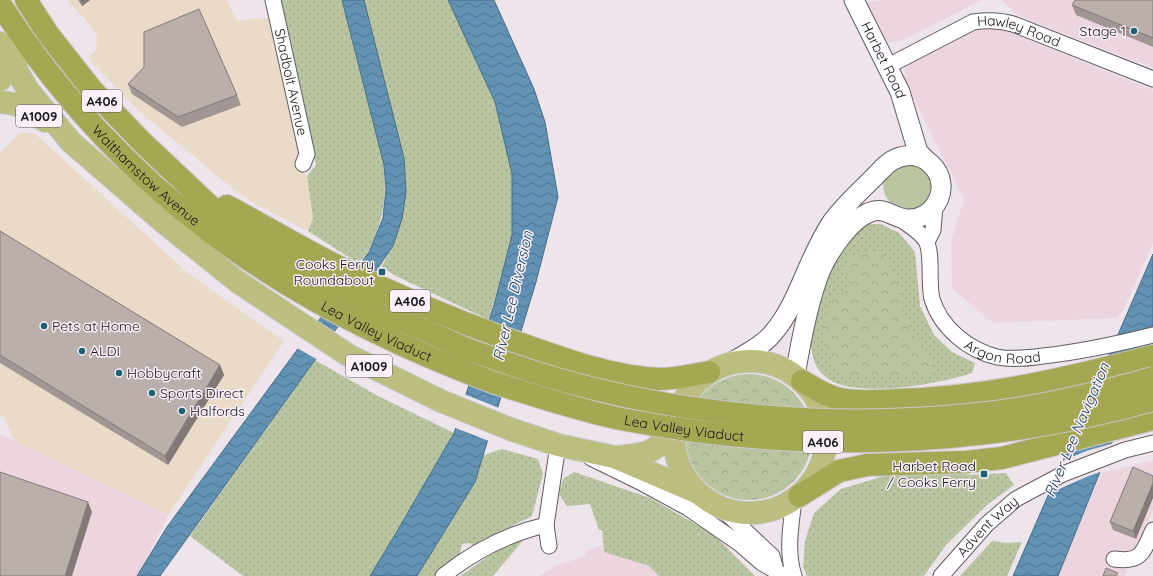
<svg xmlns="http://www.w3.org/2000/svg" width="1153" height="576" viewBox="0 0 1153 576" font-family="Quicksand,sans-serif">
<defs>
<pattern id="grass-dots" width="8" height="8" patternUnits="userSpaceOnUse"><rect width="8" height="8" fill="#b9c4a1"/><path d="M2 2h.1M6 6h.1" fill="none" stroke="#9ea88a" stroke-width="1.8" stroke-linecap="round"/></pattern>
<pattern id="forest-crowns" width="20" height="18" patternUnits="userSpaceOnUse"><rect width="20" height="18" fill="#b9c4a1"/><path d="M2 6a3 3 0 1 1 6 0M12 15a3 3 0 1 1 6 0" fill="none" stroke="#9ea88a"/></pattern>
<pattern id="water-waves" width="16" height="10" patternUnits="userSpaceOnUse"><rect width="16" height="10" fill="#6192b4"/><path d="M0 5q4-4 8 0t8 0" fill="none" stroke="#4f7692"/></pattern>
</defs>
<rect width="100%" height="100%" fill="#ede4ec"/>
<g fill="#e9dbc8">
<polygon points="67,0 227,0 237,20 270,18 301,150 295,158 307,176 313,218 308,231 255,204 231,187 139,111 88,58 96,50 97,36 85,19"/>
<polygon points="20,133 34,133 189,274 284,341 168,515 14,442 5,418 0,415 0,153"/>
</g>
<g fill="#edd5e0">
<polygon points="880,0 982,0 901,41 886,43 864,1 877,2"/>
<polygon points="1002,0 1153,0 1153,68 1019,16"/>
<polygon points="984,27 997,28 1009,32 1153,90 1153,243 1124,309 1116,318 993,323 952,288 951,241 964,199 904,80 905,67 961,32"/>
<polygon points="0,434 168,515 138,576 0,576"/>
<polygon points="1148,461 1153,461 1153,510 1125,576 1057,576 1102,473"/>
<polygon points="603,545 604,552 649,566 659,576 539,576 562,563 582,558 588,550"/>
</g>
<g fill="url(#grass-dots)">
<path d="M281,0H342L384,165C386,197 385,212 373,241C369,250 366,259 356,262L308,231L313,218L307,176L316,165Z"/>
<polygon points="364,0 448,0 495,102 512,174 512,235 489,320 398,277 381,267 393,246 406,192 404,158"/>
<path d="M866,224H881L899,233L915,252L920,306L934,335L952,352L975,363L972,373C940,384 857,399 828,379C788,352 828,268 850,238C854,233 861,228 866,224Z"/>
<polygon points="315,360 378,396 454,433 396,533 370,576 243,576 190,536"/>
<polygon points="502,449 538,459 543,474 532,516 473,546 470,543 462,544 460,554 435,576 417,576 474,482 482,456"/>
<polygon points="943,471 971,475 1006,473 1014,485 987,505 946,545 924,576 807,576 803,567 805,541 814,513 841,489 884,476"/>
<polygon points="574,472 650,498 713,534 755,576 659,576 649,566 604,552 602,530 599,530 590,504 567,506 559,494 563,479"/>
<polygon points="525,538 493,576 460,576 499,549"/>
<polygon points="992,541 1007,543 1022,542 1007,576 960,576"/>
</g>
<g fill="url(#forest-crowns)">
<path d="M874,251L885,255L898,281L905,314L914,337L930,354L934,372L917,376H841C838,367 834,365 830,358C827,354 823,346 822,341C820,329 830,304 836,294L844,292L852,284L845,271L848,256L863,252Z"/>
<circle cx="749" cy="437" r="63"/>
</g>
<path fill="#b9c4a1" d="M921,164L933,181C932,187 931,194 929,199C919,223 874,206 885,178C887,173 891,169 894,165Z"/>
<g fill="url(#water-waves)" stroke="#4b6d86">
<polygon points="342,0 364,0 404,158 406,192 402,219 393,246 315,360 160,576 137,576 167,527 369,252 383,218 386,189 384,165"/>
<polygon points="448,0 494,0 534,89 545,122 558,197 536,282 475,482 417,576 370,576 396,533 454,433 494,305 512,235 512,174 495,102"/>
<polygon points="1153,254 1153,341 1058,576 1013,576"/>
</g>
<g fill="#ede4ec">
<polygon points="316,321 337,333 318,360 297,348"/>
<polygon points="464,394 499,408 489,441 453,427"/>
<polygon points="1114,443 1103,471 1086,477 1048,494 1062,461 1086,451"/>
</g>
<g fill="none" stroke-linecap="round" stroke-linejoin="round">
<defs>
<g id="minor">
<path id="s1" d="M273,0L307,154L303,164"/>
<path id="s2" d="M888,66L973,22C987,20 999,20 1013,24L1153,79"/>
<path id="s3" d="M899,218C908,225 920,231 926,241C933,253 928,284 932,299C941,328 968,350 997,357C1012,360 1028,358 1043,356C1080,352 1117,344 1153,335"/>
<polyline points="927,242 933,230 935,206"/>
<polyline points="591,458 640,482 688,508 740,544 762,563 784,576"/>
<polyline points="720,507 772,556 776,570"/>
<polyline points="549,546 546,525 558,445"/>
<path d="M1114,559C1142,563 1143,552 1153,530"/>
<path d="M443,576C474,551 507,534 546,525"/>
<path d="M794,576C786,551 791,525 794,500"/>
<path id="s4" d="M941,576L987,524L1016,499L1063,474L1125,450L1153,443"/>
</g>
<g id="tertiary">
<path id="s5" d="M854,0L900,92L918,152L926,160"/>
<path d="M731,363C745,354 763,346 773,333C799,303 808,257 832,222C846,203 864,188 880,171C915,131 962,178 931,210C925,216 917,219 909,219C896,220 887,208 874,211C851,216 826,255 818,277C807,308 801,342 795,375"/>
</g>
<g id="primary">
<polyline points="0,43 28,90 71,142 162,221 238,282 348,355 441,401 510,429 558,445 614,457 698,493"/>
<polyline points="0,80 12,64 18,59"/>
<path d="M0,102C21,104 29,108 45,121"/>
<circle cx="750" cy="437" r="76"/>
<path d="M617,457C653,454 657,452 676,421"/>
</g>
<g id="trunk">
<polyline points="26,0 48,34 92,90 142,142 214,210 250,238 287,261 385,313 467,349 501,361"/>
<path id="s6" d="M0,4C121,193 287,306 495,383"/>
<path d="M227,206C265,226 302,249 341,268C401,298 463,324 527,346C569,361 614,377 659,379C676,379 693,375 709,372"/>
<path d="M802,381C814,388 826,396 840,399C858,403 879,401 897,400C985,398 1069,378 1153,356"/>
<polyline points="799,496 839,471 867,465 966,462 1002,458 1153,419"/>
</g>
</defs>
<use href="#minor" stroke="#635b63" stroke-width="17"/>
<use href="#tertiary" stroke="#635b63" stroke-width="21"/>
<use href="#primary" stroke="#c8c7c8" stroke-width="24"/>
<use href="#trunk" stroke="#c8c7c8" stroke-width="24"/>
<use href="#minor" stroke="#fff" stroke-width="15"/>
<use href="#tertiary" stroke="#fff" stroke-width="19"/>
<use href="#primary" stroke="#bbbe7e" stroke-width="22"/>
<use href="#trunk" stroke="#a4a853" stroke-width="22"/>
<defs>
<g id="trunk-bridge">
<path d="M501,361C649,414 821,431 977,414C1037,408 1095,394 1153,378"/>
<path id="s7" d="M495,383C536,396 578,410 621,419C798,453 979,449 1153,400"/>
</g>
</defs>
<use href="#trunk-bridge" stroke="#c8c7c8" stroke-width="24" stroke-linecap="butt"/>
<use href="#trunk-bridge" stroke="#a4a853" stroke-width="22"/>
</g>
<g fill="#a19694">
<polygon points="78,0 90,0 82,6"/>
<polygon points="1153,0 1153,47 1076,15 1072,5"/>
<polygon points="128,84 237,95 241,105 182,127 132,94"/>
<polygon points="0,231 220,365 224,375 168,465 0,363"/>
<polygon points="1153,476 1136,539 1113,530 1110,522"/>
</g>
<g fill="#837a78">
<polygon points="80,0 90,0 82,6"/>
<polygon points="220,365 224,375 168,465 165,456"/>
<polygon points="1153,483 1153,498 1136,539 1133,531"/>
<polygon points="88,502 92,512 72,576 65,576"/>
</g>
<g fill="#bbafac" stroke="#837a78">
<polygon points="1075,0 1153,0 1153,38 1072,5"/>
<polygon points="199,9 237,95 178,117 128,84 144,67 144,32"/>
<polygon points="0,231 220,365 165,456 0,355"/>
<polygon points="1133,467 1153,476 1153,483 1133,531 1110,522"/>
<polygon points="0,472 88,502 65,576 0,576"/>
<polygon points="1106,568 1118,573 1116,576 1103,576"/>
</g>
<g fill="#1b6372" stroke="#faf1fa" stroke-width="1.5">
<circle cx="1134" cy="31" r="4"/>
<rect x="378" y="268" width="8" height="8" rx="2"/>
<circle cx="44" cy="326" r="4"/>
<circle cx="82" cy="351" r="4"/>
<circle cx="119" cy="373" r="4"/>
<circle cx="152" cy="393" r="4"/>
<circle cx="182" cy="411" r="4"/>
<rect x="980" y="470" width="8" height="8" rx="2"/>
</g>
<g text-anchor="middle" stroke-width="3" stroke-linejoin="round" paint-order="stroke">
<g fill="#faf1fa" stroke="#5c585c" stroke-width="1">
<rect x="82" y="90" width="40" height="22" rx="3"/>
<rect x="16" y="105" width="46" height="22" rx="3"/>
<rect x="390" y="290" width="40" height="22" rx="3"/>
<rect x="346" y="355" width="46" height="22" rx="3"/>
<rect x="803" y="431" width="40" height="22" rx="3"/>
</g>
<g font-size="13" font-weight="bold" fill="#191619">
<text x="102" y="106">A406</text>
<text x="39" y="121">A1009</text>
<text x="410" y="306">A406</text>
<text x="369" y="371">A1009</text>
<text x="823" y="447">A406</text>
</g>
<g font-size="14" fill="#191619" stroke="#faf1fa" text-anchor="start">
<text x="1126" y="36" text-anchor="end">Stage 1</text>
<text x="374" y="269" text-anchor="end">Cooks Ferry<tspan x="374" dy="16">Roundabout</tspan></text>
<text x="52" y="331">Pets at Home</text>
<text x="90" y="356">ALDI</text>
<text x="127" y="378">Hobbycraft</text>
<text x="160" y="398">Sports Direct</text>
<text x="190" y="416">Halfords</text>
<text x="976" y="471" text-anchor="end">Harbet Road<tspan x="976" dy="16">/ Cooks Ferry</tspan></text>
</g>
<g font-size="14" fill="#191619" stroke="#faf1fa">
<text dy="5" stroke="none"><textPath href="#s2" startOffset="143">Hawley Road</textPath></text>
<text dy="5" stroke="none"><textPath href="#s5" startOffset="67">Harbet Road</textPath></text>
<text dy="5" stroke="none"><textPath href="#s1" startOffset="84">Shadbolt Avenue</textPath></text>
<text dy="5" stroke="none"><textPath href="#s6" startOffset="226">Walthamstow Avenue</textPath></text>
<text dy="5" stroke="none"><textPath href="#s6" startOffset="506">Lea Valley Viaduct</textPath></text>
<text dy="5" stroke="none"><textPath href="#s3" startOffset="190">Argon Road</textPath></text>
<text dy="5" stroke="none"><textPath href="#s7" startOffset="195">Lea Valley Viaduct</textPath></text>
<text dy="5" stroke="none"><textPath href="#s4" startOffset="68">Advent Way</textPath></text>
</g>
<g font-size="15" font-style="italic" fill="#163e57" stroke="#faf1fa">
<text transform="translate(513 296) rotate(-77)" y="5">River Lee Diversion</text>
<text transform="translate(1077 430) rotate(-67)" y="5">River Lee Navigation</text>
</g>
</g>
</svg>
